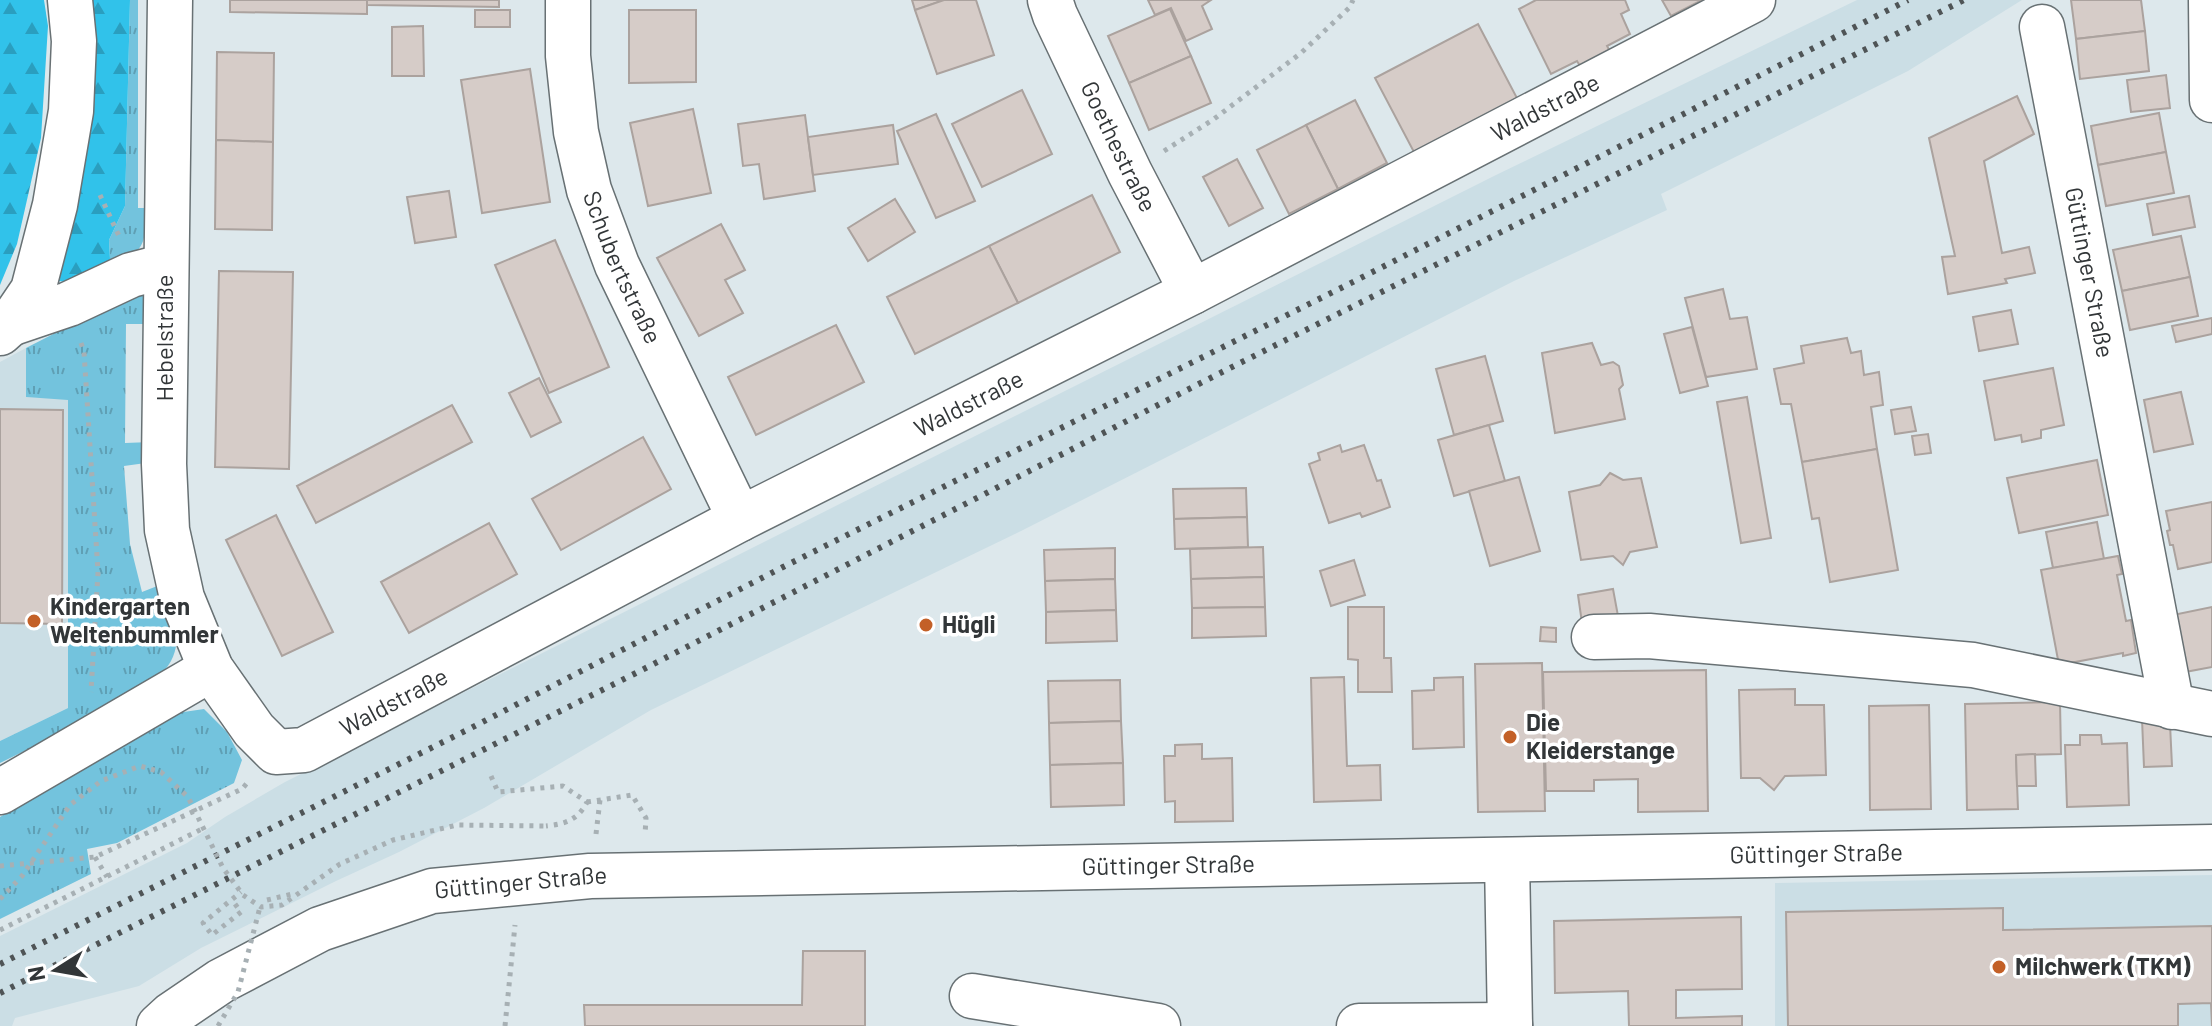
<svg xmlns="http://www.w3.org/2000/svg" width="2212" height="1026" viewBox="0 0 2212 1026" font-family="Barlow,sans-serif">
<defs>
<pattern id="grass-tufts" width="24" height="20" patternUnits="userSpaceOnUse" patternTransform="scale(2)"><rect width="24" height="20" fill="#73c3dd"/><path d="M3 7l-1-3M5 7V3M7 7l1-3M15 17l-1-3M17 17v-4M19 17l1-3" fill="none" stroke="#5f9fb4"/></pattern>
<pattern id="forest-firs" width="22" height="20" patternUnits="userSpaceOnUse" patternTransform="scale(2)"><rect width="22" height="20" fill="#31c2ea"/><path d="M5 1l3.5 6h-7zM16 11l3.5 6h-7z" fill="#2a9ebf"/></pattern>
</defs>
<rect width="100%" height="100%" fill="#dde8ec"/>
<g fill="#cbdee5">
<polygon points="1857,0 2022,0 1908,71 1661,194 1667,210 1514,281 1023,530 651,710 484,808 399,852 336,881 201,948 139,986 15,1018 12,1026 0,1026 0,936 187,843 225,817 285,782 1496,175"/>
<polygon points="26,348 26,397 68,399 68,708 0,741 0,362"/>
<polygon points="2212,875 2212,1026 1775,1026 1775,883"/>
</g>
<g fill="url(#grass-tufts)">
<path d="M130,0H138V208H146C146,250 143,251 106,269L110,259L109,240L125,206Z"/>
<path d="M142,295L147,297L153,324H126L125,443L151,442L153,462L124,466L130,544L142,592L165,583C173,616 189,648 160,675L77,725L0,763V741L68,708V400L26,397V348L106,307Z"/>
<polygon points="204,709 227,732 242,760 234,783 117,843 87,849 91,874 0,919 0,817 99,759 170,714"/>
</g>
<g fill="url(#forest-firs)">
<polygon points="0,0 44,0 48,26 41,138 17,244 0,285"/>
<polygon points="84,0 130,0 125,206 109,240 110,259 106,269 76,283 58,281 52,268"/>
</g>
<g fill="#d6ccc8" stroke="#aba29e" stroke-width="2">
<polygon points="230,0 367,0 367,14 230,12"/>
<polygon points="367,0 499,0 499,7 367,5"/>
<polygon points="912,0 944,0 915,10"/>
<polygon points="944,0 976,0 994,55 937,74 915,10"/>
<polygon points="1148,0 1211,0 1202,6 1212,29 1186,41 1171,8 1155,15"/>
<polygon points="1536,0 1625,0 1629,10 1621,14 1630,34 1607,46 1612,55 1580,66 1577,61 1551,74 1519,9"/>
<polygon points="1662,0 1702,0 1671,16"/>
<polygon points="2071,0 2141,0 2145,31 2076,39"/>
<polygon points="1170,9 1191,56 1129,83 1108,36"/>
<rect x="475" y="10" width="35" height="17"/>
<polygon points="629,10 696,10 696,82 629,83"/>
<polygon points="1478,24 1518,100 1415,154 1375,78"/>
<polygon points="423,26 424,76 392,76 392,27"/>
<polygon points="2145,31 2149,71 2080,79 2076,39"/>
<polygon points="217,52 274,53 273,142 216,140"/>
<polygon points="1191,56 1211,103 1149,130 1129,83"/>
<polygon points="530,69 550,202 482,213 461,80"/>
<polygon points="2166,75 2170,108 2131,112 2127,80"/>
<polygon points="1022,90 1052,154 982,187 952,124"/>
<polygon points="2017,96 2034,134 1984,161 2002,253 2029,247 2035,273 2005,279 2007,283 1948,294 1942,257 1955,256 1929,138"/>
<polygon points="1355,100 1387,163 1338,189 1306,125"/>
<polygon points="693,109 711,193 648,206 630,123"/>
<polygon points="2159,113 2166,152 2098,165 2091,126"/>
<polygon points="936,114 975,201 936,218 897,131"/>
<polygon points="805,115 815,191 764,199 759,164 743,166 738,124"/>
<polygon points="893,125 898,164 813,175 808,137"/>
<polygon points="1306,125 1338,189 1289,214 1257,150"/>
<polygon points="216,140 273,142 272,230 215,229"/>
<polygon points="2166,152 2174,193 2106,206 2098,165"/>
<polygon points="1237,159 1263,208 1229,226 1203,177"/>
<polygon points="449,191 456,237 415,243 407,197"/>
<polygon points="1092,195 1120,252 1018,303 989,246"/>
<polygon points="2189,196 2195,227 2153,235 2147,204"/>
<polygon points="895,199 915,232 868,261 848,228"/>
<polygon points="721,224 745,270 725,280 743,313 699,336 657,258"/>
<polygon points="2181,236 2190,277 2122,291 2113,250"/>
<polygon points="555,240 609,367 549,393 495,265"/>
<polygon points="989,246 1018,303 915,354 887,297"/>
<polygon points="219,271 293,272 289,469 215,467"/>
<polygon points="2190,277 2198,316 2130,330 2122,291"/>
<polygon points="1723,289 1730,319 1747,317 1757,369 1706,377 1685,298"/>
<polygon points="2011,310 2018,344 1979,351 1973,317"/>
<polygon points="2212,318 2212,334 2176,342 2172,326"/>
<polygon points="836,325 864,382 756,435 728,377"/>
<polygon points="1692,327 1708,386 1680,393 1664,334"/>
<polygon points="1847,338 1851,353 1861,351 1864,375 1879,372 1883,405 1871,407 1877,449 1802,462 1791,404 1781,404 1774,369 1804,363 1801,346"/>
<polygon points="1592,343 1601,365 1613,362 1619,366 1623,385 1619,389 1625,419 1555,433 1542,353"/>
<polygon points="1485,356 1503,421 1454,435 1436,369"/>
<polygon points="2053,368 2064,425 2041,430 2041,438 2022,442 2021,435 1995,440 1984,381"/>
<polygon points="539,378 561,422 531,437 509,393"/>
<polygon points="2181,392 2193,444 2154,452 2144,400"/>
<polygon points="1747,397 1771,538 1741,543 1717,402"/>
<polygon points="452,405 472,442 316,523 297,486"/>
<polygon points="1911,407 1916,431 1895,434 1891,410"/>
<polygon points="0,409 63,410 62,624 0,623"/>
<polygon points="1489,425 1505,481 1454,496 1438,440"/>
<polygon points="1928,434 1931,453 1915,455 1912,436"/>
<polygon points="643,437 671,489 561,550 532,499"/>
<polygon points="1340,445 1342,452 1364,445 1377,481 1381,480 1390,507 1362,517 1360,513 1329,523 1309,464 1320,460 1318,453"/>
<polygon points="1877,449 1898,570 1830,582 1819,518 1812,519 1802,462"/>
<polygon points="2097,460 2108,515 2019,533 2007,478"/>
<polygon points="1610,473 1623,480 1641,478 1657,547 1630,552 1623,565 1613,556 1581,560 1569,492 1600,485"/>
<polygon points="1519,477 1540,551 1490,566 1469,491"/>
<polygon points="1246,488 1247,517 1174,519 1173,489"/>
<polygon points="2212,502 2212,562 2178,569 2173,545 2170,545 2167,531 2170,530 2166,511"/>
<polygon points="276,515 333,632 282,656 226,540"/>
<polygon points="1247,517 1248,547 1175,549 1174,519"/>
<polygon points="2097,522 2104,559 2053,568 2046,532"/>
<polygon points="489,523 517,574 409,633 381,582"/>
<polygon points="1263,547 1264,577 1191,579 1190,549"/>
<polygon points="1115,548 1115,579 1045,581 1044,550"/>
<polygon points="2118,556 2122,574 2117,575 2126,621 2131,620 2136,653 2123,656 2123,653 2059,665 2041,570"/>
<polygon points="1354,560 1365,595 1331,606 1320,571"/>
<polygon points="1264,577 1265,607 1192,608 1191,579"/>
<polygon points="1115,579 1116,610 1046,612 1045,581"/>
<polygon points="1613,589 1618,616 1582,623 1578,595"/>
<polygon points="1265,607 1266,636 1192,638 1192,608"/>
<polygon points="1348,607 1384,607 1384,658 1391,658 1392,692 1358,692 1358,660 1348,659"/>
<polygon points="2212,607 2212,667 2185,672 2173,615"/>
<polygon points="1116,610 1117,641 1046,643 1046,612"/>
<polygon points="1541,627 1556,628 1556,642 1540,641"/>
<polygon points="1542,663 1545,811 1478,812 1475,664"/>
<polygon points="1706,670 1708,811 1638,812 1638,779 1594,780 1594,791 1546,791 1543,672"/>
<polygon points="1344,677 1347,766 1380,765 1381,800 1314,802 1311,678"/>
<polygon points="1463,677 1464,747 1413,749 1412,691 1434,690 1434,678"/>
<polygon points="1120,680 1121,721 1049,723 1048,681"/>
<polygon points="1795,689 1795,705 1824,705 1826,775 1785,776 1774,790 1760,778 1741,778 1739,690"/>
<polygon points="2060,702 2061,754 2016,755 2018,809 1967,810 1965,704"/>
<polygon points="1929,705 1931,809 1870,810 1869,706"/>
<polygon points="2142,719 2170,724 2172,766 2144,767"/>
<polygon points="1121,721 1123,763 1050,765 1049,723"/>
<polygon points="2080,735 2101,735 2102,744 2127,743 2129,805 2067,807 2065,745 2080,745"/>
<polygon points="1202,744 1202,759 1232,758 1233,821 1175,822 1175,801 1165,802 1164,756 1175,756 1175,745"/>
<polygon points="2035,754 2036,786 2017,786 2016,755"/>
<polygon points="1123,763 1124,805 1051,807 1050,765"/>
<polygon points="2003,908 2003,930 2212,926 2212,1026 2211,1003 2178,1004 2178,1026 1788,1026 1786,912"/>
<polygon points="1741,917 1742,989 1676,990 1676,1018 1742,1016 1742,1026 1629,1026 1628,991 1555,993 1554,921"/>
<polygon points="803,951 865,951 865,1026 585,1026 584,1005 802,1005"/>
</g>
<g fill="none" stroke-linecap="round" stroke-linejoin="round">
<defs>
<g id="minor">
<path id="s1" d="M170,0L164,464L167,530L182,598L211,669L254,730L276,752L304,750L740,519L1192,292L1753,0"/>
<path id="s2" d="M568,0V56L576,132L589,190L617,265L740,519"/>
<path id="s3" d="M1050,0L1055,15L1130,173L1192,292"/>
<polyline points="2211,0 2212,100"/>
<path id="s4" d="M2042,27L2172,707"/>
<polyline points="10,324 69,304 131,275 166,266"/>
<polyline points="0,333 10,324 33,290 55,205 71,111 74,41 70,0"/>
<polyline points="1594,637 1649,636 1973,665 2212,714"/>
<polyline points="0,792 211,669"/>
<polyline points="1507,860 1510,1026"/>
<polyline points="972,996 1158,1026"/>
<path id="s5" d="M159,1026L171,1015L221,981L320,929L432,891L590,876L2212,847"/>
<polyline points="1359,1026 1510,1025"/>
</g>
</defs>
<use href="#minor" stroke="#687174" stroke-width="47"/>
<g stroke="#a7b0b4" stroke-width="5" stroke-dasharray="4 6" stroke-linecap="butt">
<polyline points="1164,151 1214,119 1301,53 1350,7 1353,0"/>
<polyline points="100,195 119,236"/>
<polyline points="81,343 84,352 98,572 91,692"/>
<path d="M491,776L498,792L563,786L587,802C578,820 565,824 546,826"/>
<polyline points="587,802 632,795 646,818 645,835"/>
<polyline points="596,834 600,800"/>
<polyline points="95,857 107,877"/>
<polyline points="0,866 95,857 242,789 248,782"/>
<polyline points="267,900 292,894"/>
<polyline points="235,904 241,912 212,935 203,923 241,892"/>
<polyline points="0,930 202,829"/>
<polyline points="505,1026 515,925"/>
</g>
<use href="#minor" stroke="#fff" stroke-width="44"/>
<g stroke="#4f5456" stroke-width="6" stroke-dasharray="4 8" stroke-linecap="butt">
<polyline points="0,964 467,730 783,567 1341,288 1908,0"/>
<polyline points="0,993 634,674 1228,369 1964,0"/>
</g>
<g stroke="#a7b0b4" stroke-width="5" stroke-dasharray="4 6" stroke-linecap="butt">
<polyline points="0,899 22,876 70,805 101,781 140,766 161,772 188,797 223,868 243,895 261,907 282,905 340,864 393,840 457,825 546,826"/>
<polyline points="218,1026 238,992 260,907"/>
</g>
</g>
<g fill="#c36027" stroke="#fff" stroke-width="3">
<circle cx="34" cy="621" r="8"/>
<circle cx="926" cy="625" r="8"/>
<circle cx="1510" cy="737" r="8"/>
<circle cx="1999" cy="967" r="8"/>
</g>
<g text-anchor="middle" stroke-width="7" stroke-linejoin="round" paint-order="stroke">
<g font-size="24" fill="#323638" stroke="#fff">
<text dy="8" stroke="none"><textPath href="#s1" startOffset="2208">Waldstraße</textPath></text>
<text dy="8" stroke="none"><textPath href="#s3" startOffset="162">Goethestraße</textPath></text>
<text dy="8" stroke="none"><textPath href="#s2" startOffset="276">Schubertstraße</textPath></text>
<text dy="8" stroke="none"><textPath href="#s4" startOffset="250">Güttinger Straße</textPath></text>
<text transform="translate(165 338) rotate(-90)" y="8">Hebelstraße</text>
<text dy="8" stroke="none"><textPath href="#s1" startOffset="1560">Waldstraße</textPath></text>
<text dy="8" stroke="none"><textPath href="#s1" startOffset="912">Waldstraße</textPath></text>
<text dy="8" stroke="none"><textPath href="#s5" startOffset="1692">Güttinger Straße</textPath></text>
<text dy="8" stroke="none"><textPath href="#s5" startOffset="1044">Güttinger Straße</textPath></text>
<text dy="8" stroke="none"><textPath href="#s5" startOffset="396">Güttinger Straße</textPath></text>
</g>
<g font-size="24" font-weight="bold" fill="#323638" stroke="#fff" text-anchor="start">
<text x="50" y="615">Kindergarten<tspan x="50" dy="28">Weltenbummler</tspan></text>
<text x="942" y="633">Hügli</text>
<text x="1526" y="731">Die<tspan x="1526" dy="28">Kleiderstange</tspan></text>
<text x="2015" y="975">Milchwerk (TKM)</text>
</g>
</g>
<g transform="translate(56 970) rotate(259)" stroke="#ffffff" stroke-width="6" paint-order="stroke">
<path d="M0-6L14 30L0 20L-14 30Z" fill="#323638"/>
<text y="-12" font-size="22" font-weight="bold" text-anchor="middle" fill="#323638">N</text>
</g>
</svg>
